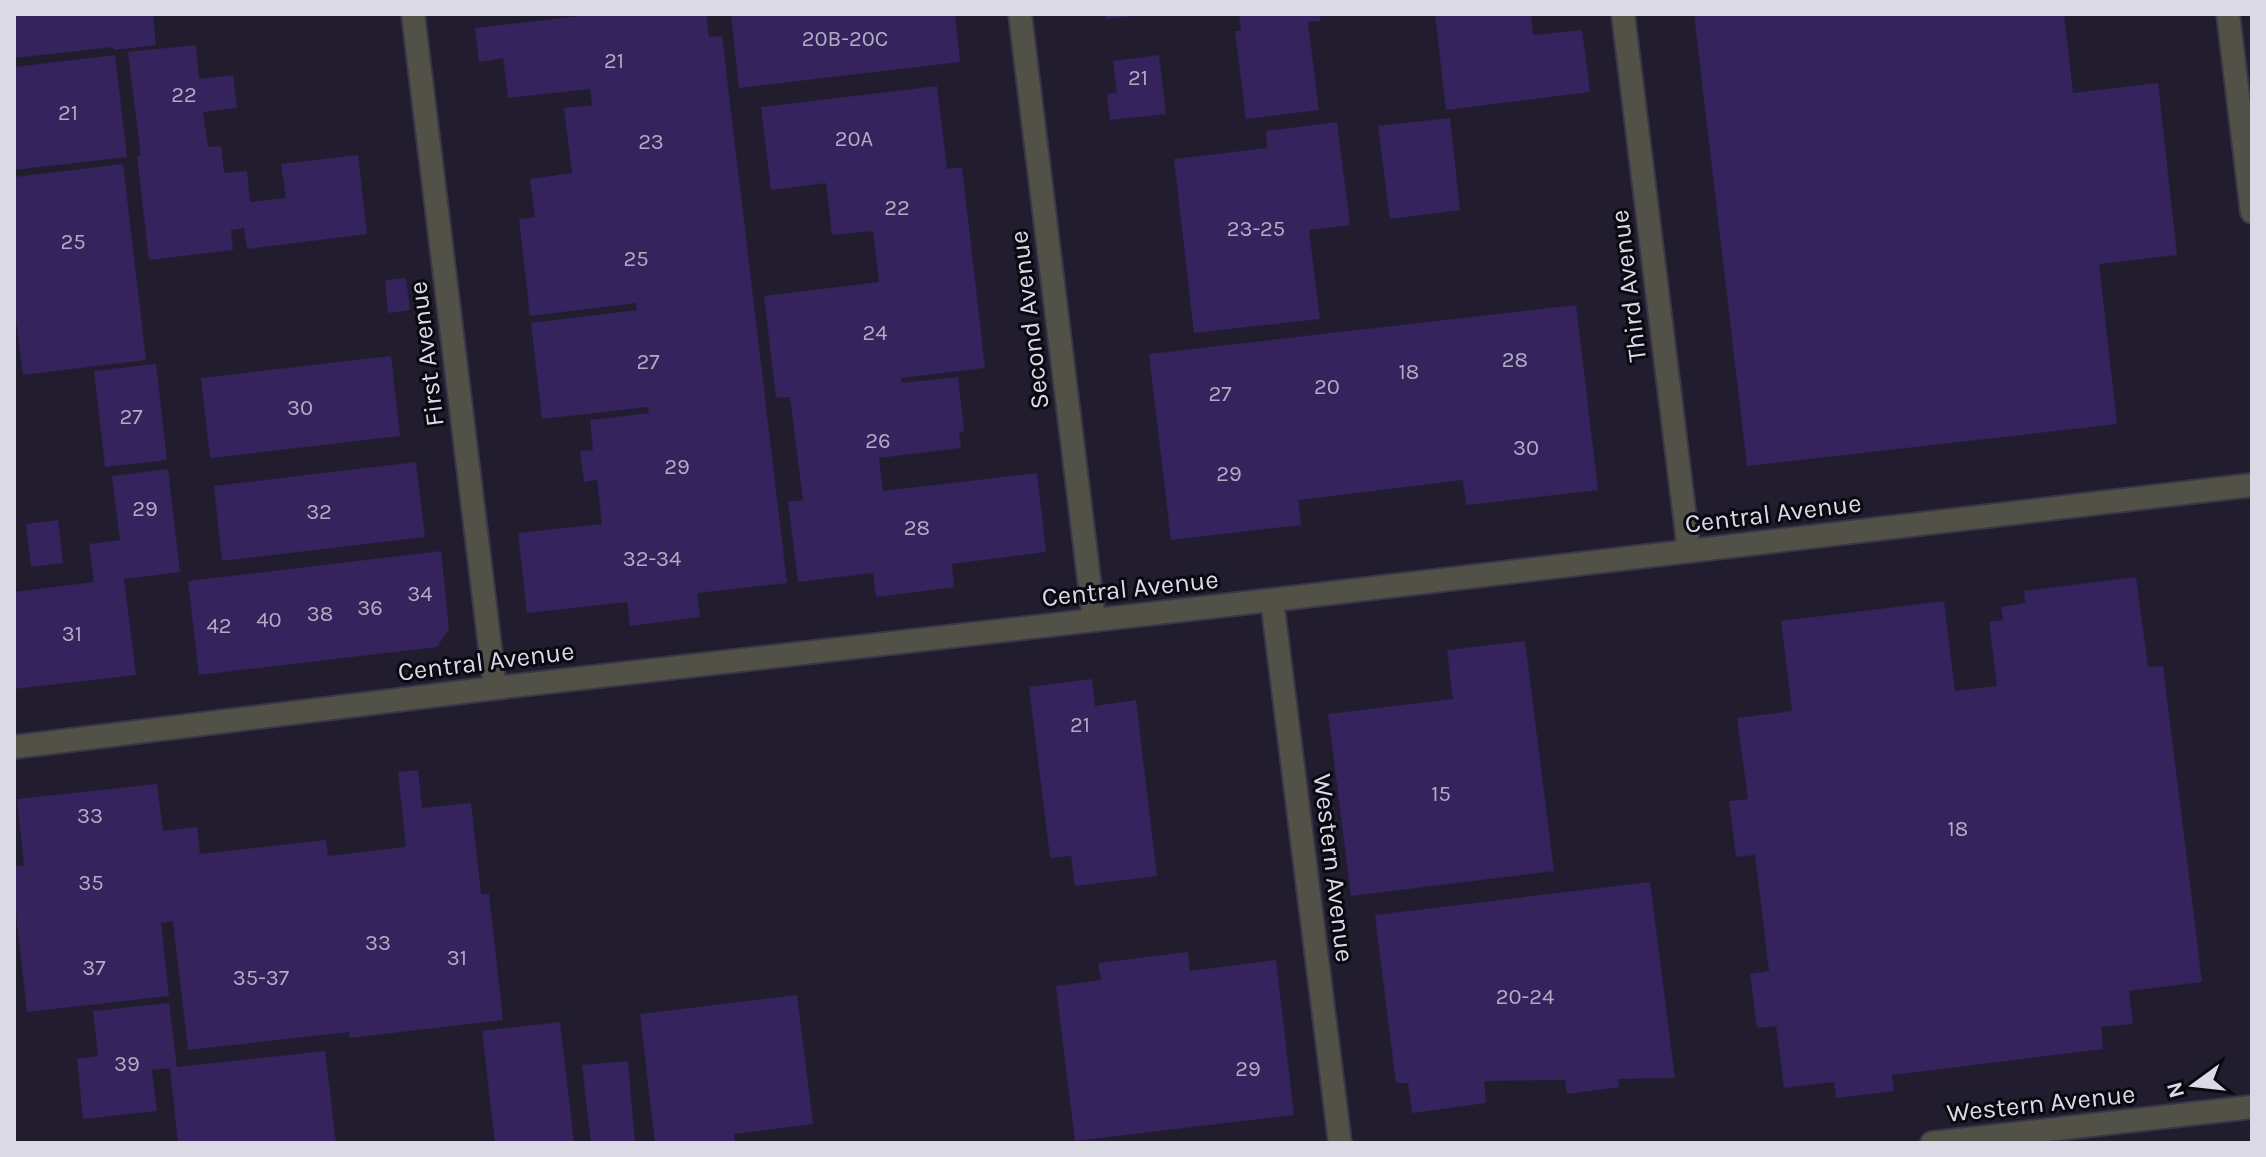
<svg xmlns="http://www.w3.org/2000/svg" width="2266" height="1157" viewBox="0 0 2266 1157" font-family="Karla,sans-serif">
<rect width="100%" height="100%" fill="#211d2f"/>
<g fill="#34235c">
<polygon points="14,14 153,14 156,45 114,50 113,47 14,58"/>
<polygon points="581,14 706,14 709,37 722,36 787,583 697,593 700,617 630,626 627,602 527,613 518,533 602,524 597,480 584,482 580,451 593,450 590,420 649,413 648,407 542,419 531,323 637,310 636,303 530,316 519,219 535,217 530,179 572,173 564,108 592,105 590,89 508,98 503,58 479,62 475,28 581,16"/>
<polygon points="731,14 955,14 960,62 739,88"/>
<polygon points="1105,14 1135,14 1135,16 1106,19"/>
<polygon points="1239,14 1320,14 1320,21 1308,22 1319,110 1246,119 1235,31 1241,31"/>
<polygon points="1435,14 1531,14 1533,35 1582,30 1590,92 1446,110"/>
<polygon points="1694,14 2064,14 2073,93 2158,83 2177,255 2099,264 2117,424 1747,466"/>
<polygon points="196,45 199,79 233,75 237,108 203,112 208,147 221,146 224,173 247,171 250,202 286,198 281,164 358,155 367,234 247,249 244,228 231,230 233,250 149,260 137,156 141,155 128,52"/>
<polygon points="115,55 127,157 14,170 14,67"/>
<polygon points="1159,55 1166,114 1110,120 1107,94 1117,93 1113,61"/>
<polygon points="937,86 947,169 962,167 985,368 901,378 901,383 958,377 964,431 959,432 961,448 879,458 883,491 1037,473 1046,552 952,564 954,587 876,597 873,573 798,582 788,502 803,500 790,397 776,398 764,296 879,282 873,231 832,235 826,183 771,190 761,107"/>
<polygon points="1450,118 1460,210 1390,219 1378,126"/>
<polygon points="1337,122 1350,225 1309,230 1320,319 1194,333 1174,159 1267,148 1266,131"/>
<polygon points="123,164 146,360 23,375 14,304 14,177"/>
<polygon points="406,278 410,310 388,313 385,280"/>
<polygon points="1576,305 1598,490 1466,505 1463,480 1381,490 1298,500 1301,525 1171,540 1149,354"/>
<polygon points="391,356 400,436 210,458 201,378"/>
<polygon points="156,364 167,460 105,467 94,371"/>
<polygon points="416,462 425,537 222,561 214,486"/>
<polygon points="168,469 180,572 124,579 136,675 14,689 14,592 94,582 89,544 120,540 112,476"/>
<polygon points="58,520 63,563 31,567 26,524"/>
<polygon points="441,551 449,629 437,647 199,675 188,581"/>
<polygon points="2136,577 2148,667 2163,666 2202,982 2129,991 2133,1024 2101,1027 2103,1049 1892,1075 1894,1091 1836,1098 1834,1082 1784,1088 1776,1026 1757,1028 1750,974 1769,971 1755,855 1736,857 1729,801 1748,799 1737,718 1792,711 1781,621 1944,601 1955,691 1997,686 1989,622 2003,620 2001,607 2025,603 2024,591"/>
<polygon points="1525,641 1554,871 1351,896 1328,714 1453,699 1447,650"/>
<polygon points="1092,679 1095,706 1136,700 1157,876 1075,886 1071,856 1050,858 1029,687"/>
<polygon points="418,770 422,808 471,803 481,894 489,894 503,1020 349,1038 349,1032 188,1050 173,921 161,923 169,996 27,1012 14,897 14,866 24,865 17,799 157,784 163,831 197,827 200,854 326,840 328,856 406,847 398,772"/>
<polygon points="1650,882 1675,1078 1618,1079 1619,1087 1567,1094 1565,1080 1484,1081 1486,1103 1412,1113 1408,1083 1396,1083 1375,915"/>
<polygon points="1188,952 1190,971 1276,960 1294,1115 1075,1141 1056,986 1101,980 1098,963"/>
<polygon points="797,995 813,1124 734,1134 735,1143 655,1143 640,1014"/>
<polygon points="169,1003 177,1067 325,1051 336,1143 178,1143 170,1068 152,1070 157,1111 83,1119 77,1059 98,1056 93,1011"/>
<polygon points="560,1022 574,1143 495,1143 482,1031"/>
<polygon points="628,1061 635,1143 591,1143 582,1065"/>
</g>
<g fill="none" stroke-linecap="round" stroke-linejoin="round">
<defs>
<g id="minor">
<polyline points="413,14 495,688"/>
<polyline points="1020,14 1094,620"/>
<polyline points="1623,14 1689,551"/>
<polyline points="2228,14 2252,212"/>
<polyline points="1272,600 1340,1143"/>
<polyline points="14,747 495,688 1272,600 2252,485"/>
<polyline points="1932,1143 2252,1107"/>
</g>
</defs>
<use href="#minor" stroke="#3b3749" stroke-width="26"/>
<use href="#minor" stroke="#525147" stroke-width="22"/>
</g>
<g text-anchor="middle" stroke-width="6" stroke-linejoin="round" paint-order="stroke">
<g font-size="22" fill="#b1acc4">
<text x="845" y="46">20B-20C</text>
<text x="614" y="68">21</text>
<text x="1138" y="85">21</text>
<text x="184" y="102">22</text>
<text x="68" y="120">21</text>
<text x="854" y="146">20A</text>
<text x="651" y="149">23</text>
<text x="897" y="215">22</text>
<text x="1256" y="236">23-25</text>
<text x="73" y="249">25</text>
<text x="636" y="266">25</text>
<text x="875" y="340">24</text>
<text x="1515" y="367">28</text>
<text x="648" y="369">27</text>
<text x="1409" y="379">18</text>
<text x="1327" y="394">20</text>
<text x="1220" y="401">27</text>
<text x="300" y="415">30</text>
<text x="131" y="424">27</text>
<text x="878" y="448">26</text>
<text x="1526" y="455">30</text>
<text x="677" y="474">29</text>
<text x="1229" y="481">29</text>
<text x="145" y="516">29</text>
<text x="319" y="519">32</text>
<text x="917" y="535">28</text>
<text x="652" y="566">32-34</text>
<text x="420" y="601">34</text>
<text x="370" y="615">36</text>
<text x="320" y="621">38</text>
<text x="269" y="627">40</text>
<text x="219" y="633">42</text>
<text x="72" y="641">31</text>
<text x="1080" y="732">21</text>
<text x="1441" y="801">15</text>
<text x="90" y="823">33</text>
<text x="1958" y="836">18</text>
<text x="91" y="890">35</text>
<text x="378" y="950">33</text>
<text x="457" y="965">31</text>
<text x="94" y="975">37</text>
<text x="261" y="985">35-37</text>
<text x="1525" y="1004">20-24</text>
<text x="127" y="1071">39</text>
<text x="1248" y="1076">29</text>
</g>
<g font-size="26" fill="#dbd9e6" stroke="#0a0810">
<text transform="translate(1628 286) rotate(-97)" y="9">Third Avenue</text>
<text transform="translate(1029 320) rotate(-97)" y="9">Second Avenue</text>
<text transform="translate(426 354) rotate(-97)" y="9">First Avenue</text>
<text transform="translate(1773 513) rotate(-7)" y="9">Central Avenue</text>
<text transform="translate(1130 588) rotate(-6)" y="9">Central Avenue</text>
<text transform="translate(486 661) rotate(-7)" y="9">Central Avenue</text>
<text transform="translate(1334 868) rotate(83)" y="9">Western Avenue</text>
<text transform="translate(2041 1103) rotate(-6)" y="9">Western Avenue</text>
</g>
</g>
<rect width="2266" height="1157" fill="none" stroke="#dbd9e6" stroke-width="32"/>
<g transform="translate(2194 1085) rotate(255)" stroke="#0a0810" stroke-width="6" paint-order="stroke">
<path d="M0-6L14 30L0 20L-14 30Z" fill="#dbd9e6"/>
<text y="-12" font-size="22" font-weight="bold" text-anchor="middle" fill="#dbd9e6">N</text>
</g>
</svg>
